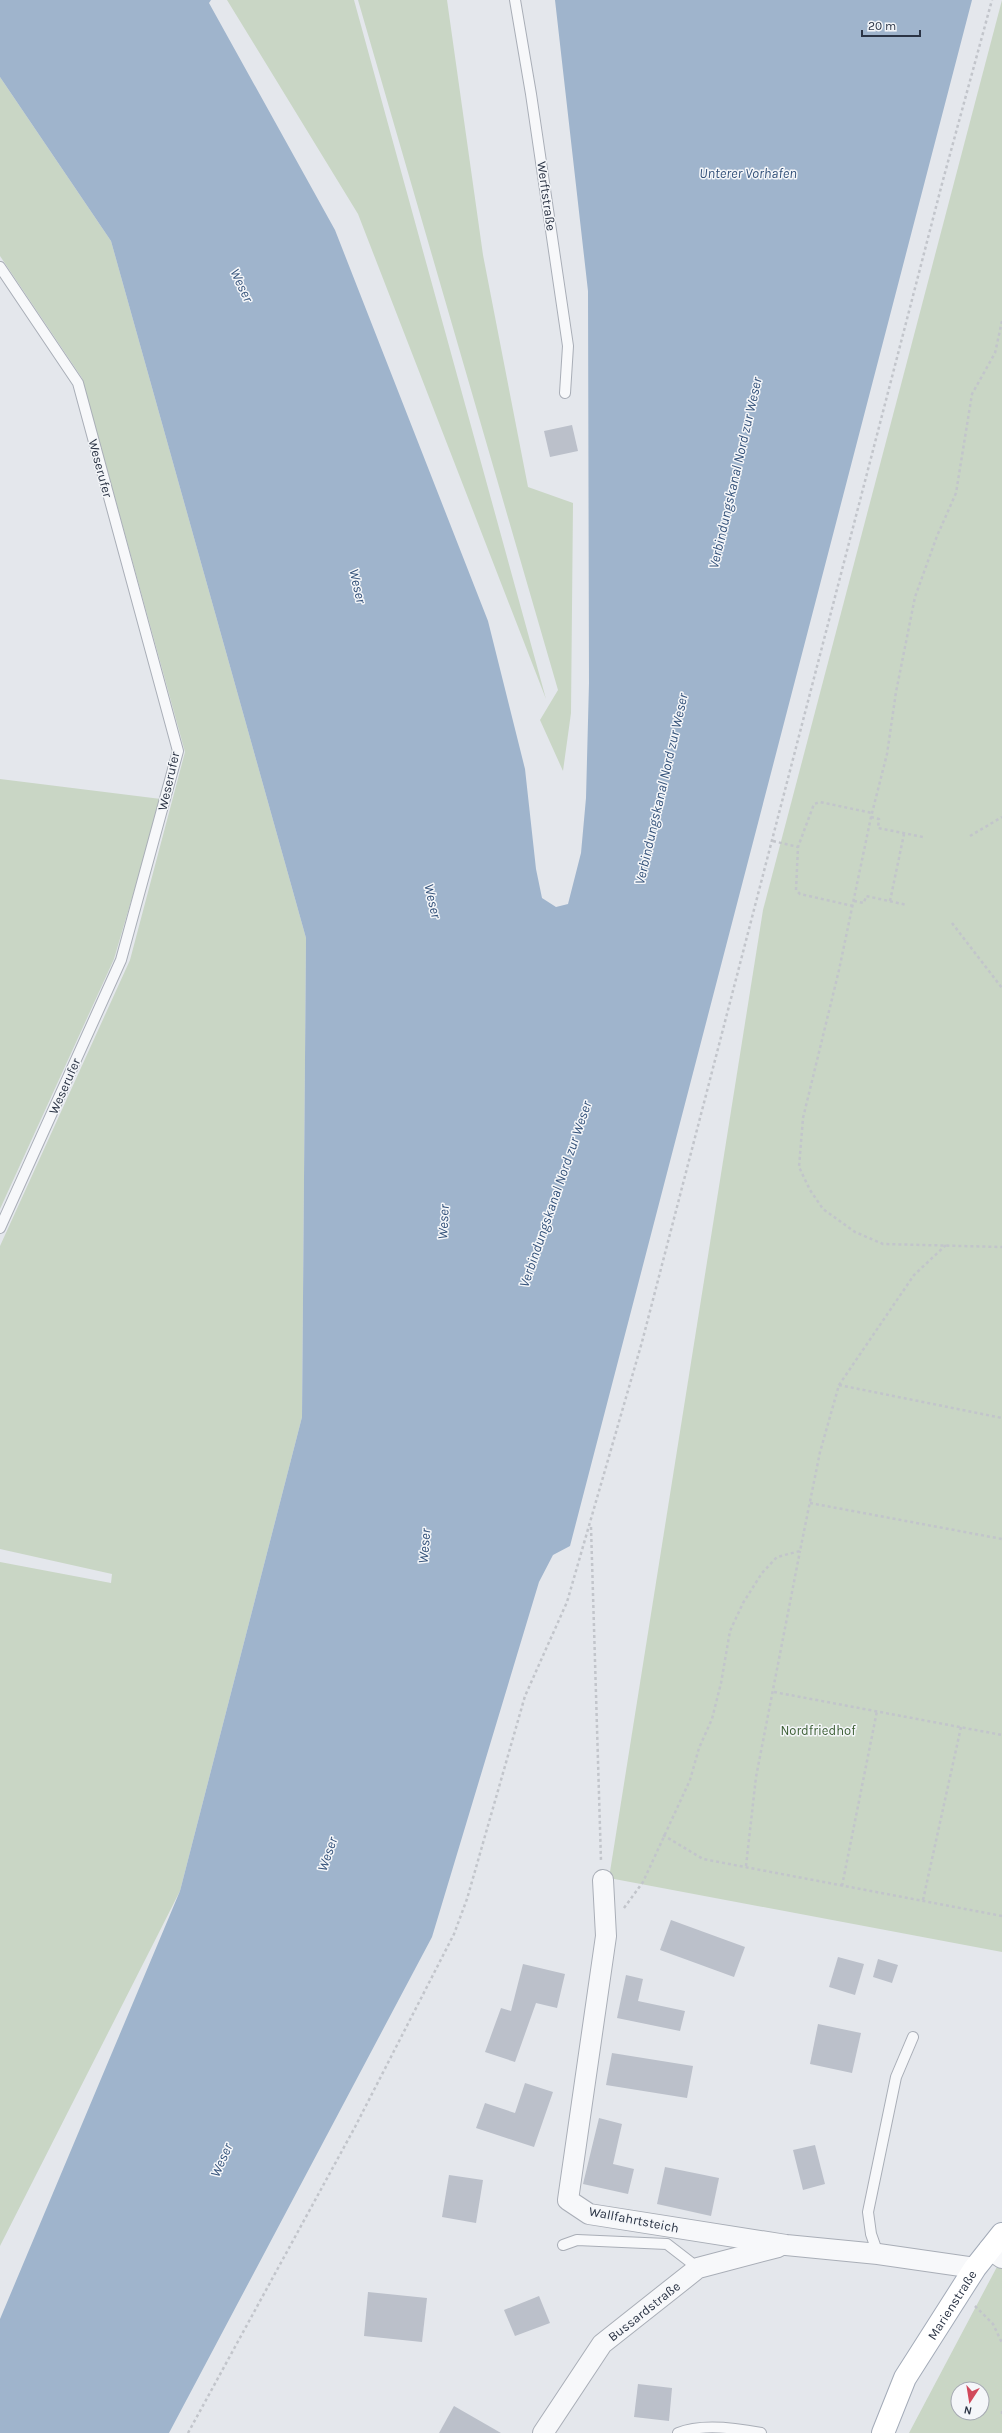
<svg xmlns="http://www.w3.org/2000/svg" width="1002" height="2433" viewBox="0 0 1002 2433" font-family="Karla,sans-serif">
<rect width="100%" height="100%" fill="#e4e7ec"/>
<g fill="#c9d6c5" fill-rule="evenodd">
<polygon points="227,0 354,0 546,699 358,214"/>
<polygon points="358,0 447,0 483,255 528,487 573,503 571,713 563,771 540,720 558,690"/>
<polygon points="1002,0 1002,1952 609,1878 763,910"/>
<polygon points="0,77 111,241 306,938 302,1417 180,1891 0,2246 0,1562 111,1583 112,1574 0,1549 0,1246 130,960 185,752 82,378 0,256"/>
<polygon points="0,779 161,799 114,959 0,1209"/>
<path d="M999,2263L1002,2264V2433H909ZM958,2389H982V2413H958Z"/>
</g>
<polygon fill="#9fb4cc" points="0,0 211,0 209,3 335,230 488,621 525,769 536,869 542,898 556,907 568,904 581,853 586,798 589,683 588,291 555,0 972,0 570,1546 553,1555 539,1582 432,1937 169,2433 0,2433 0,2319 180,1891 302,1417 306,938 111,241 0,77"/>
<g fill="#bbc0ca">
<polygon points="572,425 578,451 550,457 544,431"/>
<polygon points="671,1920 745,1947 734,1977 660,1950"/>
<polygon points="838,1957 864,1964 855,1995 829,1987"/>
<polygon points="878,1959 898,1965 892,1983 873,1977"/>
<polygon points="523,1964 565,1974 557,2008 536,2003 515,2062 485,2052 501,2008 511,2011"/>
<polygon points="626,1975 643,1979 638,2001 685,2011 680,2031 617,2018"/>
<polygon points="818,2024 861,2033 852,2073 810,2064"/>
<polygon points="612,2053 693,2066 687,2098 606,2085"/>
<polygon points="525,2083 553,2092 534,2147 476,2128 485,2103 515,2113"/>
<polygon points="599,2118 622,2124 613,2164 634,2169 628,2194 583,2184"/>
<polygon points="815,2145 825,2184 803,2190 793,2150"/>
<polygon points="665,2167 719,2178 711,2216 657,2204"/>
<polygon points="449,2175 483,2180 476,2223 442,2217"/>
<polygon points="368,2292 427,2298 422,2342 364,2336"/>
<polygon points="539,2296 550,2323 515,2336 504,2310"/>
<polygon points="638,2384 672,2388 669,2421 634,2417"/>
<polygon points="454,2406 501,2433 439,2433"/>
</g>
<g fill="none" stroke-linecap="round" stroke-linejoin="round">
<defs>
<g id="service">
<polyline points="515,0 531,94 568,346 565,393"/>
<polyline points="0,267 78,383 178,751 121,960 0,1228"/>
<polyline points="563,2245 577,2240 667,2244 698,2268"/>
<polyline points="878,2254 871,2234 868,2212 896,2077 913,2037"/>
<path d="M678,2433C702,2423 736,2428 761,2433"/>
</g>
<g id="minor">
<polyline points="603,1880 606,1936 568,2200 589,2214 786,2245 878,2254 975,2268"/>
<polyline points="989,2249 1002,2258"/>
<path id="s1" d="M543,2433L602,2344L698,2268L778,2247"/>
</g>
<g id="primary">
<path id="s2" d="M883,2433L905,2378L975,2268L1002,2234"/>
</g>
</defs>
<use href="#service" stroke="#a9aeb7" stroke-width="12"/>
<use href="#minor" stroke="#a9aeb7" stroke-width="22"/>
<use href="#primary" stroke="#a3abb8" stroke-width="24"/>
<g stroke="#c2c5cb" stroke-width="2.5" stroke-dasharray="3 3" stroke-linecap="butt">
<polyline points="1002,321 995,353 972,394 956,493 937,536 915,597 896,692 887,754 871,817 839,970 803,1118 799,1167 810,1190 823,1209 855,1232 883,1244 1002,1247"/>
<polyline points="871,817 879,819 878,828 923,837"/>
<polyline points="970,836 1002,817"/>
<polyline points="773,841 798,847"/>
<polyline points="854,901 864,903 866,896 907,905"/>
<polyline points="890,901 904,834"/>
<polyline points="853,906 800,894 796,890 798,847 814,804 820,802 872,813"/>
<polyline points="952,923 1002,988"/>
<polyline points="839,1385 1002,1418"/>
<polyline points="810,1503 1002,1539"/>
<polyline points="591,1527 601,1861"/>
<polyline points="774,1692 1002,1735"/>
<polyline points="663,1835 703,1859 1002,1916"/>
<polyline points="746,1866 756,1777 800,1551"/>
<polyline points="842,1886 877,1711"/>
<polyline points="923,1900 961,1727"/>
<polyline points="624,1908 643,1882 690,1780 699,1748 712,1719 721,1683 730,1631 743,1603 762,1573 777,1557 800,1551 820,1452 839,1385 914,1275 946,1245"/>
<polyline points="975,2306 993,2324 1002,2343"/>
<polyline points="1002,2411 1002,2416"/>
<polyline points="188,2433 355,2127 454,1934 467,1899 525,1696 567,1602 642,1342 943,180 992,0"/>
</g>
<use href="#service" stroke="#f7f8fa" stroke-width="10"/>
<use href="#minor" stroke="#f7f8fa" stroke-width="20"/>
<use href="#primary" stroke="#fff" stroke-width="22"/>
</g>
<g text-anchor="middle" stroke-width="3" stroke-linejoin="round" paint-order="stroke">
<g font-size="13" fill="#2b3445" stroke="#f4f6f9">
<text transform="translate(547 196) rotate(82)" y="5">Werftstraße</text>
<text transform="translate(101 468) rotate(75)" y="5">Weserufer</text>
<text transform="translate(168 781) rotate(-77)" y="5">Weserufer</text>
<text transform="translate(64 1086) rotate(-66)" y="5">Weserufer</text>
<text transform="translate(634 2219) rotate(11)" y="5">Wallfahrtsteich</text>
<text dy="5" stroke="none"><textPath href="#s2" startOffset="146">Marienstraße</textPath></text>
<text dy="5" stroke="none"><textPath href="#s1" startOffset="160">Bussardstraße</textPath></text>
</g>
<g font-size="13" fill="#3f6138" stroke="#f4f6f9">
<text x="818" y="1735">Nordfriedhof</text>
</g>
<g font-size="14" font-style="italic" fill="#34527a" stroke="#f4f6f9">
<text x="748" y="178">Unterer Vorhafen</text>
<text transform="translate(242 285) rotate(65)" y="5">Weser</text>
<text transform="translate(735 473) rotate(-77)" y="5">Verbindungskanal Nord zur Weser</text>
<text transform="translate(358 586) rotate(77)" y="5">Weser</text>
<text transform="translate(661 789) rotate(-77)" y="5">Verbindungskanal Nord zur Weser</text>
<text transform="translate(433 901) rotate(77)" y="5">Weser</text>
<text transform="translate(555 1194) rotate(-71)" y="5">Verbindungskanal Nord zur Weser</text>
<text transform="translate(443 1222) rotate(-87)" y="5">Weser</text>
<text transform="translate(424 1546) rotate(-85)" y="5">Weser</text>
<text transform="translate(327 1854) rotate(-71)" y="5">Weser</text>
<text transform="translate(221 2160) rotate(-66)" y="5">Weser</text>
</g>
</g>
<g transform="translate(970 2401) rotate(192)"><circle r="19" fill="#f4f6f9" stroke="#a4a8b1"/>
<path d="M0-3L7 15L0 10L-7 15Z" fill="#d1495b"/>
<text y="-6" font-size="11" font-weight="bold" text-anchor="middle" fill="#2b3445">N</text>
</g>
<path d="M862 30v6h58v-6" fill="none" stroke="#2b3445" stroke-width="2"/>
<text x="868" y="30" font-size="12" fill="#2b3445" stroke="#f4f6f9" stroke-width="3" paint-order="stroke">20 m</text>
</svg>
